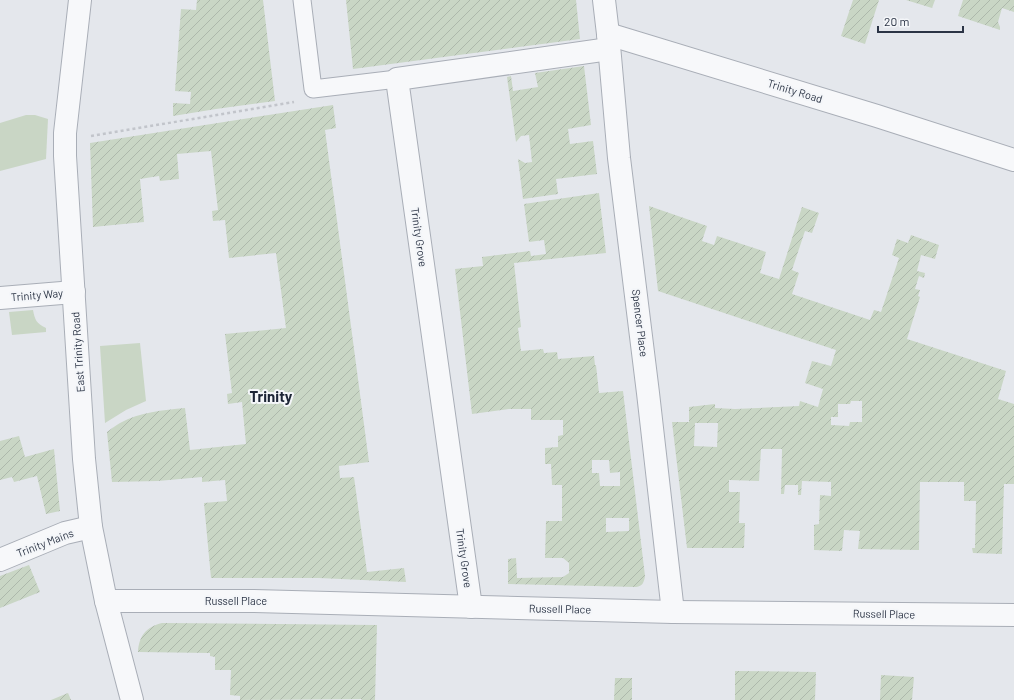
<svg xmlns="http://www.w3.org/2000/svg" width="1014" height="700" viewBox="0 0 1014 700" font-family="Barlow,sans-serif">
<defs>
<pattern id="garden-furrows" width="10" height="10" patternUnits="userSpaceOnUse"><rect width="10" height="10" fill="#c9d6c5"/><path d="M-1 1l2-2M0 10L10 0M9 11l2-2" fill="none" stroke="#adb8ab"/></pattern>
</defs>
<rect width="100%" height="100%" fill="#e4e7ec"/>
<g fill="#c9d6c5">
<polygon points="26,115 35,115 48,119 46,159 0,171 0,123"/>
<path d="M33,310C35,320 36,323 46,328V332L12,335L9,312Z"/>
<polygon points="140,343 146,401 126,410 105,423 100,346"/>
</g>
<g fill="url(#garden-furrows)" fill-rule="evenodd">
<polygon points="197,0 263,0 275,101 216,109 173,116 173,103 190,104 191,92 175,91 181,9 196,10"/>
<polygon points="346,0 576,0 580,39 353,69"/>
<polygon points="853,0 879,0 865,44 841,36"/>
<polygon points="906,0 935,0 932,8"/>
<polygon points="963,0 1014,0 1014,12 1002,8 998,22 1000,27 1000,30 958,16"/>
<polygon points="584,66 591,125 568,129 570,144 593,141 597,174 556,179 558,194 523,199 518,159 525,163 532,162 529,135 521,136 516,142 507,77 511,76 513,91 538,87 535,73"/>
<path d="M333,105L336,128L325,130L369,462L339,466L340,478L354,477L367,572L404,568L406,582L319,578H211L204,503L227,501L225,480L202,482V477L158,481L112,482L107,432C111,429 115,426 120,423C140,412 163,410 185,408L190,450L246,444L242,402L228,404L227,394L232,393L225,334L286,328L276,253L229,258L225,220L213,221L212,211L218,210L211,151L177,154L179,179L160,181L159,176L140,179L144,222L93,227L90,143Z"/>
<path d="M599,193L606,253L514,263L521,327L518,328L521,351L543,349L544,353L557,352L558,359L594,356L595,365H596L599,393L623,391L645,576C644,582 643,586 636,587L508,584V559L516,558L517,578L563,577L569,573V563L563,558H545L546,521H562V485H552L551,464H545V448L558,447V436L563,435V420H531V409H509L472,414L455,269L483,266L482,257L530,251L531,256L546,254L544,240L529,242L524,204ZM592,460H609L610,473L620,472V486H600L599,473H592ZM606,518H629V531L606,532Z"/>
<path d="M649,206L707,226L702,241L714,245L717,236L766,252L760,273L779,279L802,207L819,213L812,233L805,231L792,270L799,273L792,294L870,320L874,310L881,312L899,258L892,255L897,239L908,243L911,235L939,245L935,259L921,255L917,271L925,273L924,278L919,276L915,289L920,290L918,296L920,297L907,339L1006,371L998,399L1014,404V484H1004L1002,554L973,553L972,548H975L976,501H964V482H920L919,550L858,549L860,531L844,530L842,551L814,550V525L819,524L820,495L831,496V482L802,481L801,495H798V485H785L784,494H781L782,449H761L759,481L729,480V492H740L739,523H745L744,548H687L672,422H689V407L715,404V408L735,409L799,406L800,401L818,407L823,389L805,383L812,361L831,366L836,350L775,330L658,291ZM851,401H862V422H850L849,426L831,425V417H838V404H850ZM695,423H718L717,447L694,446Z"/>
<polygon points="19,436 25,457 54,449 60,511 46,514 37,476 14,482 12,477 0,480 0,441"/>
<polygon points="29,565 40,592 0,608 0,576"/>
<path d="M162,623L377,625L375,700H362L361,699L240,700V696L230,695L231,670H215V657L210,656V653L138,652C139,636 146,627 162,623Z"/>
<polygon points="735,671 816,672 815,700 735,700"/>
<polygon points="881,675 914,677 912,700 880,700"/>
<polygon points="615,678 632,678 632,700 614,700"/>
<polygon points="68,693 71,700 51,700"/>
</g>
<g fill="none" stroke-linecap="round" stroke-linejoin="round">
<defs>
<polyline id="lane" points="302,0 313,89 397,79"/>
<g id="street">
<polyline points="80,0 65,133 65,156 84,459 91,527 106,601 132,700"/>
<polyline points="604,0 608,34 619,158 648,393 673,612"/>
<polyline points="608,34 877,116 1014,160"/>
<polyline points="0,298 74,292"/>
<polyline points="0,560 65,533 91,527"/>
<polyline points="106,601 253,601 673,612 1014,615"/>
<polyline points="471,607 397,79 609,49"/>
</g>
</defs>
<use href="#lane" stroke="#a9aeb7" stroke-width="19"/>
<use href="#street" stroke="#a9aeb7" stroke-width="24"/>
<polyline stroke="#c2c5cb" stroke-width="2.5" stroke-dasharray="3 3" stroke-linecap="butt" points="91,136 294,102"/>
<use href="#lane" stroke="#f7f8fa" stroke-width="17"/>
<use href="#street" stroke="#f7f8fa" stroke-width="22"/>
</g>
<g text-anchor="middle" stroke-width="4" stroke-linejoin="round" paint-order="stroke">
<g font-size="11" fill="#2b3445" stroke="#f4f6f9">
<text transform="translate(795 91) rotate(17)" y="4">Trinity Road</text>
<text transform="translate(419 237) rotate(82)" y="4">Trinity Grove</text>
<text transform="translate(37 295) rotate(-5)" y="4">Trinity Way</text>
<text transform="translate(640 323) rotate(83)" y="4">Spencer Place</text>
<text transform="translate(78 352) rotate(-94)" y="4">East Trinity Road</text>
<text transform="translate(45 543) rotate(-21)" y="4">Trinity Mains</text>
<text transform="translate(464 558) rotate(82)" y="4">Trinity Grove</text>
<text x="236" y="605">Russell Place</text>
<text transform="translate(560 609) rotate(1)" y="4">Russell Place</text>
<text transform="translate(884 614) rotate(1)" y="4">Russell Place</text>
</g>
<g font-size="15" font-weight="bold" fill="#1d2536" stroke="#f4f6f9">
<text x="271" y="402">Trinity</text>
</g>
</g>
<path d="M878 26v6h85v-6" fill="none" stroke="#2b3445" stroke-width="2"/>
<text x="884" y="26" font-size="12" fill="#2b3445" stroke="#f4f6f9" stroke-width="3" paint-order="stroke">20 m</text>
</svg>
